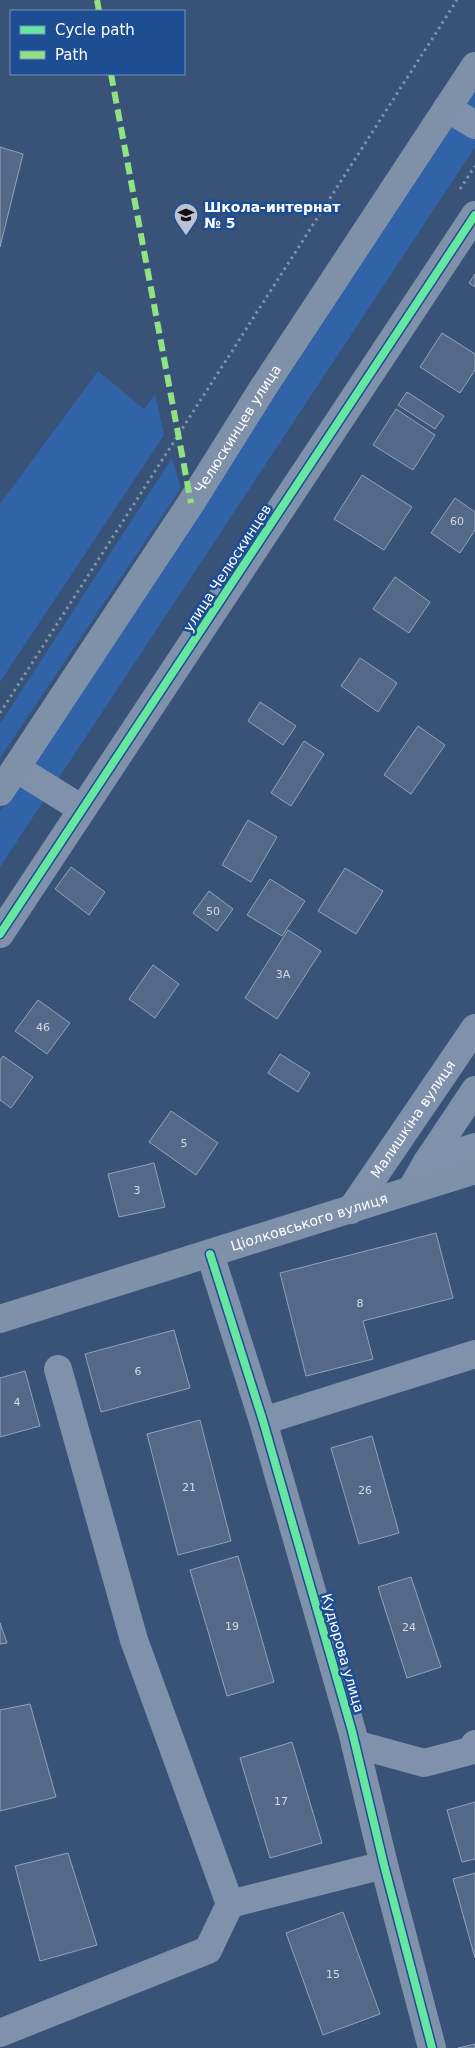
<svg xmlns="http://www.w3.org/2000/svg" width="475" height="2048" viewBox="0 0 475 2048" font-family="'DejaVu Sans',sans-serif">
<rect width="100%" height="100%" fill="#385278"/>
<g fill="#3163a8">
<polygon points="475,89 475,147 0,867 0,812 168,560"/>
<polygon points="98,371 144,409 155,394 164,435 0,682 0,504"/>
<polygon points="172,458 181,488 0,758 0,724"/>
</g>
<g fill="#546987" stroke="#94a3b9">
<polygon points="0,147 23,154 0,247"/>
<polygon points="475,274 475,287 469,283"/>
<polygon points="442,333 475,354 475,370 460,393 420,367"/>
<polygon points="407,392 444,416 435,429 398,405"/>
<polygon points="396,409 435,435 413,470 373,445"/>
<polygon points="362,475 412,507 384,550 334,519"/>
<polygon points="455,498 475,512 475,530 460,553 431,533"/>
<polygon points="395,577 430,602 409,633 373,609"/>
<polygon points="360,658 397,683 378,712 341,686"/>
<polygon points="260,702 296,726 283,745 248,721"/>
<polygon points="418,726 445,745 411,794 384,775"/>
<polygon points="304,741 324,754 291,806 271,793"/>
<polygon points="248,820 277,837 251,882 222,865"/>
<polygon points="71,867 105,892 89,915 55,889"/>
<polygon points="345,868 383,891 356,934 318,911"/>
<polygon points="270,879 305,901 282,936 247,915"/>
<polygon points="209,891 233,909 217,931 193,913"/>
<polygon points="288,930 321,951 277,1019 245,998"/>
<polygon points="153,965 179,984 155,1018 129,999"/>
<polygon points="38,1000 70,1023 47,1054 15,1031"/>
<polygon points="280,1054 310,1073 298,1092 268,1073"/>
<polygon points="3,1056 33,1077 11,1108 0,1100 0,1060"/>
<polygon points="171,1111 218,1143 196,1175 149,1142"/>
<polygon points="154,1163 165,1207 119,1217 108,1174"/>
<polygon points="436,1233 453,1298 363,1321 373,1359 306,1376 280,1273"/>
<polygon points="174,1330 190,1388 101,1412 85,1354"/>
<polygon points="25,1371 40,1426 0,1437 0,1378"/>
<polygon points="200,1420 231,1541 178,1555 147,1434"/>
<polygon points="372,1436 399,1533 359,1544 331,1448"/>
<polygon points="238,1556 274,1682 227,1696 190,1570"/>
<polygon points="411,1577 441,1667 407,1678 378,1587"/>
<polygon points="0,1623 7,1643 0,1644"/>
<polygon points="30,1704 56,1797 0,1811 0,1710"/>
<polygon points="292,1742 322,1843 270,1858 240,1758"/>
<polygon points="475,1802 475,1859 462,1862 447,1810"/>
<polygon points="68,1853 97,1945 40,1961 15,1866"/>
<polygon points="475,1873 475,1958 453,1879"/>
<polygon points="343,1912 380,2014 323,2035 286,1933"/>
<polygon points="475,2044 475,2048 458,2048"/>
</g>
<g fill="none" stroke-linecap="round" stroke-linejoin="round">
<g stroke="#8092ab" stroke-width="3" stroke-dasharray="2.5 4" stroke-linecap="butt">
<polyline points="460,189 475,166"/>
<polyline points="0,713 457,0"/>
</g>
<g stroke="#8092ab" stroke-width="28">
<polyline points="447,108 475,125"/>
<polyline points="16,768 82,809"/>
<polyline points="0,934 475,215"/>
<polyline points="427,1162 475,1147"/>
<polyline points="411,1190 427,1162 475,1090"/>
<path id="s1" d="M351,1210L475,1028"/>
<polyline points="210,1254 263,1421 352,1731 384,1865 432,2048"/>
<polyline points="58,1369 134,1640 230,1904"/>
<polyline points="263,1421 475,1354"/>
<polyline points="355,1744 424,1763 470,1751 475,1744"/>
<polyline points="0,2033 208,1950 230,1904 384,1865"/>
</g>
<g stroke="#7f91a9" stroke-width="28">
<path id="s2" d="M0,792L191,503L263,388L475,66"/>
<path id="s3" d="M0,1319L475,1170"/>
</g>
<g stroke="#91e382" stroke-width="6" stroke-dasharray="12 6" stroke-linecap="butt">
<polyline points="97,0 99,11"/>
<polyline points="111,74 191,503"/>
</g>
<defs>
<g id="cycleway">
<polyline points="0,934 475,215"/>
<polyline points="210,1254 263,1421 352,1731 384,1865 432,2048"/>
</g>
</defs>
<use href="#cycleway" stroke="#1d4d93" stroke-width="11"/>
<use href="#cycleway" stroke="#66e7a1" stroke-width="8"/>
</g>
<defs>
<symbol id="school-pin" viewBox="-11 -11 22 30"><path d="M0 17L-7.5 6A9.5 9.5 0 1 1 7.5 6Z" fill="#b9c2d0" stroke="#1d4d93"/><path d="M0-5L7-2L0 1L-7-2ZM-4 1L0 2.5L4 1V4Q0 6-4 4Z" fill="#111"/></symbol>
</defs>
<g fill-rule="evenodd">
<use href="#school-pin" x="172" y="201" width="28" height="38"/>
</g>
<g text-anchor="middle" stroke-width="5" stroke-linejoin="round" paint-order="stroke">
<g font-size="11" fill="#d4dae1">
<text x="457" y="525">60</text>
<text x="213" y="915">50</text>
<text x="283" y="978">3А</text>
<text x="43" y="1031">46</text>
<text x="184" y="1147">5</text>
<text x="137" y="1194">3</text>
<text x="360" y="1307">8</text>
<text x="138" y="1375">6</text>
<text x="17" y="1406">4</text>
<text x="189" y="1491">21</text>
<text x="365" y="1494">26</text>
<text x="232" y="1630">19</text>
<text x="409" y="1631">24</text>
<text x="281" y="1805">17</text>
<text x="333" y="1978">15</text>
</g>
<g font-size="14" font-weight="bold" fill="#fff" stroke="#1d4d93" text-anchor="start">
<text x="204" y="212">Школа-интернат<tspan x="204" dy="16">№ 5</tspan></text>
</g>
<g font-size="14" fill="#fff" stroke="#1d4d93">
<text dy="5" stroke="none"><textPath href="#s2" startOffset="434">Челюскинцев улица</textPath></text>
<text transform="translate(227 568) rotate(-57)" y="5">улица Челюскинцев</text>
<text dy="5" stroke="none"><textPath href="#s1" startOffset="110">Малишкіна вулиця</textPath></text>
<text dy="5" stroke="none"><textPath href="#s3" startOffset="324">Ціолковського вулиця</textPath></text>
<text transform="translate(343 1653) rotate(74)" y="5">Кудюрова улица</text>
</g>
</g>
<rect x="10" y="10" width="175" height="65" fill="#1d4d93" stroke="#7794be"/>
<rect x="20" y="26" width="25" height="8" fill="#66e7a1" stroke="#7794be"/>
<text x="55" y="35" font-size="15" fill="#ffffff">Cycle path</text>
<rect x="20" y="51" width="25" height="8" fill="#91e382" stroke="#7794be"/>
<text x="55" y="60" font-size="15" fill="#ffffff">Path</text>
</svg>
